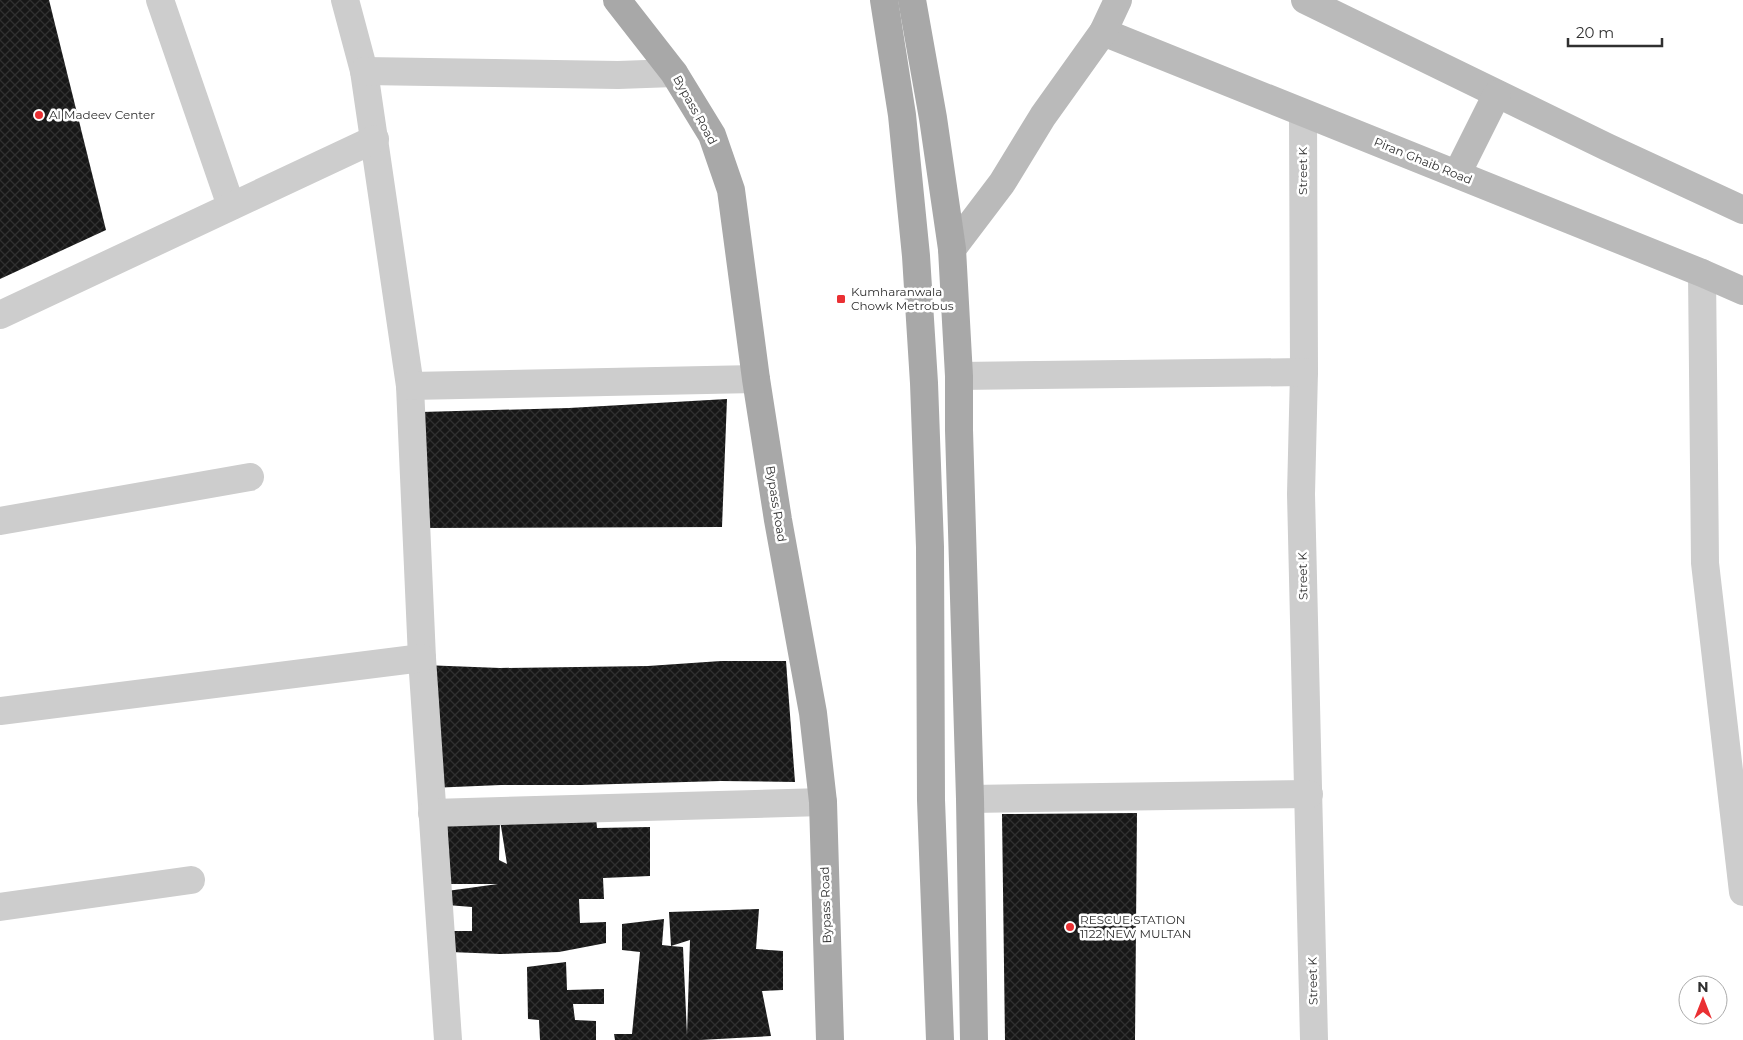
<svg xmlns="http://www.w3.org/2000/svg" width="1743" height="1040" viewBox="0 0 1743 1040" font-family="Montserrat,sans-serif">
<defs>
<pattern id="building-cross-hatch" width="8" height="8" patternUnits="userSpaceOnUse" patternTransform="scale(1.25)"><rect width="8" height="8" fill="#171717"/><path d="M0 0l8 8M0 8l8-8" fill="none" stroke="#303030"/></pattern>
</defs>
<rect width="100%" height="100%" fill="#fff"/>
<g fill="url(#building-cross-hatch)">
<polygon points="0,0 49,0 106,230 0,279"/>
<polygon points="727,399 722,527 416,528 421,412 569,408"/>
<polygon points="721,661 786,661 795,782 721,781 581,785 501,785 430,788 423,665 500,668 648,666"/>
<polygon points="1137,813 1135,1040 1005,1040 1002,814"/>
<polygon points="596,817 597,828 650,827 650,876 603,878 604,899 579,899 580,923 606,922 606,943 559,952 500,954 450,952 450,931 472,931 472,907 447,905 447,891 498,884 450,884 447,823 500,820 499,860 507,864 500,820"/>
<polygon points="759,909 756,949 783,951 783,990 762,991 771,1036 700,1040 615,1040 614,1034 632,1034 640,952 622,950 622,924 664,919 662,945 671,946 683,947 687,1035 690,940 671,946 669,912"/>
<polygon points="566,962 567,990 604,989 604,1004 573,1004 575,1020 596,1021 596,1040 540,1040 539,1020 528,1019 527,967"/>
</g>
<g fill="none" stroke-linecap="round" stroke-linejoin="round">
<g stroke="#cdcdcd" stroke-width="28">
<polyline points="160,0 231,206"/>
<polyline points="345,0 364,71 410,386 422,658 448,1040"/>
<polyline points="364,71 618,75 674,73"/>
<polyline points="1303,113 1304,372 1301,494 1314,1040"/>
<polyline points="1702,273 1705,563 1743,892"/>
<polyline points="0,315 375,139"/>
<polyline points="959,376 1304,372"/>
<polyline points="410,386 756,379"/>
<polyline points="0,521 250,477"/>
<polyline points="0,711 422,658"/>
<polyline points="970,799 1309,794"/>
<polyline points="432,813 823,802"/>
<polyline points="0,907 191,880"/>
</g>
<g stroke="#bababa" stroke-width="28">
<polyline points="1305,0 1607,147 1743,210"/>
<polyline points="1103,32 1702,273 1743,291"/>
<polyline points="1457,174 1497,94"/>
<polyline points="952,249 1002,183 1043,116 1103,32 1118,0"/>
</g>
<g stroke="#a8a8a8" stroke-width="28">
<polyline points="617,0 674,73 712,135 731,190 756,379 778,520 813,713 823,802 830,1040"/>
<polyline points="884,0 902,115 916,256 924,383 930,547 931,800 940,1040"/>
<polyline points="912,0 933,118 952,249 959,376 959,430 970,799 974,1040"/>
</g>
</g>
<g fill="#ea3033" stroke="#fff" stroke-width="2">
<circle cx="39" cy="115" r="5"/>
<rect x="836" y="294" width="10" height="10" rx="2.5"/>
<circle cx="1070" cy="927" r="5"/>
</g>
<g text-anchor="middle" stroke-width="5" stroke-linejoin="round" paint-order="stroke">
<g font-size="12" fill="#303030" stroke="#fff">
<text transform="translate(695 110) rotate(61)" y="4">Bypass Road</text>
<text transform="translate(1423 161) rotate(22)" y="4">Piran Ghaib Road</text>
<text transform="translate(1303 171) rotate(-90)" y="4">Street K</text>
<text transform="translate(776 504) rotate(81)" y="4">Bypass Road</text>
<text transform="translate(1303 576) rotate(-91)" y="4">Street K</text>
<text transform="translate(826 905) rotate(-92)" y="4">Bypass Road</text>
<text transform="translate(1313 981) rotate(-91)" y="4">Street K</text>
</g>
<g font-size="12" fill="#303030" stroke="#fff" text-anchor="start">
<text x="49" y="119">Al Madeev Center</text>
<text x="851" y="296">Kumharanwala<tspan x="851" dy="14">Chowk Metrobus</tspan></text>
<text x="1080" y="924">RESCUE STATION<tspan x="1080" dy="14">1122 NEW MULTAN</tspan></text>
</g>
</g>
<g transform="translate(1703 1000)"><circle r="24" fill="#ffffff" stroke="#acacac"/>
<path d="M0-4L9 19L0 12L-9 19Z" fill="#ea3033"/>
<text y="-8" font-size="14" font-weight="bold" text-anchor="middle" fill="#303030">N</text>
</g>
<path d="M1568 38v8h94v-8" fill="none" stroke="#303030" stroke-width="2.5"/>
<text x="1576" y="38" font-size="15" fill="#303030" stroke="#ffffff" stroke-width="4" paint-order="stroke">20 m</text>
</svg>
